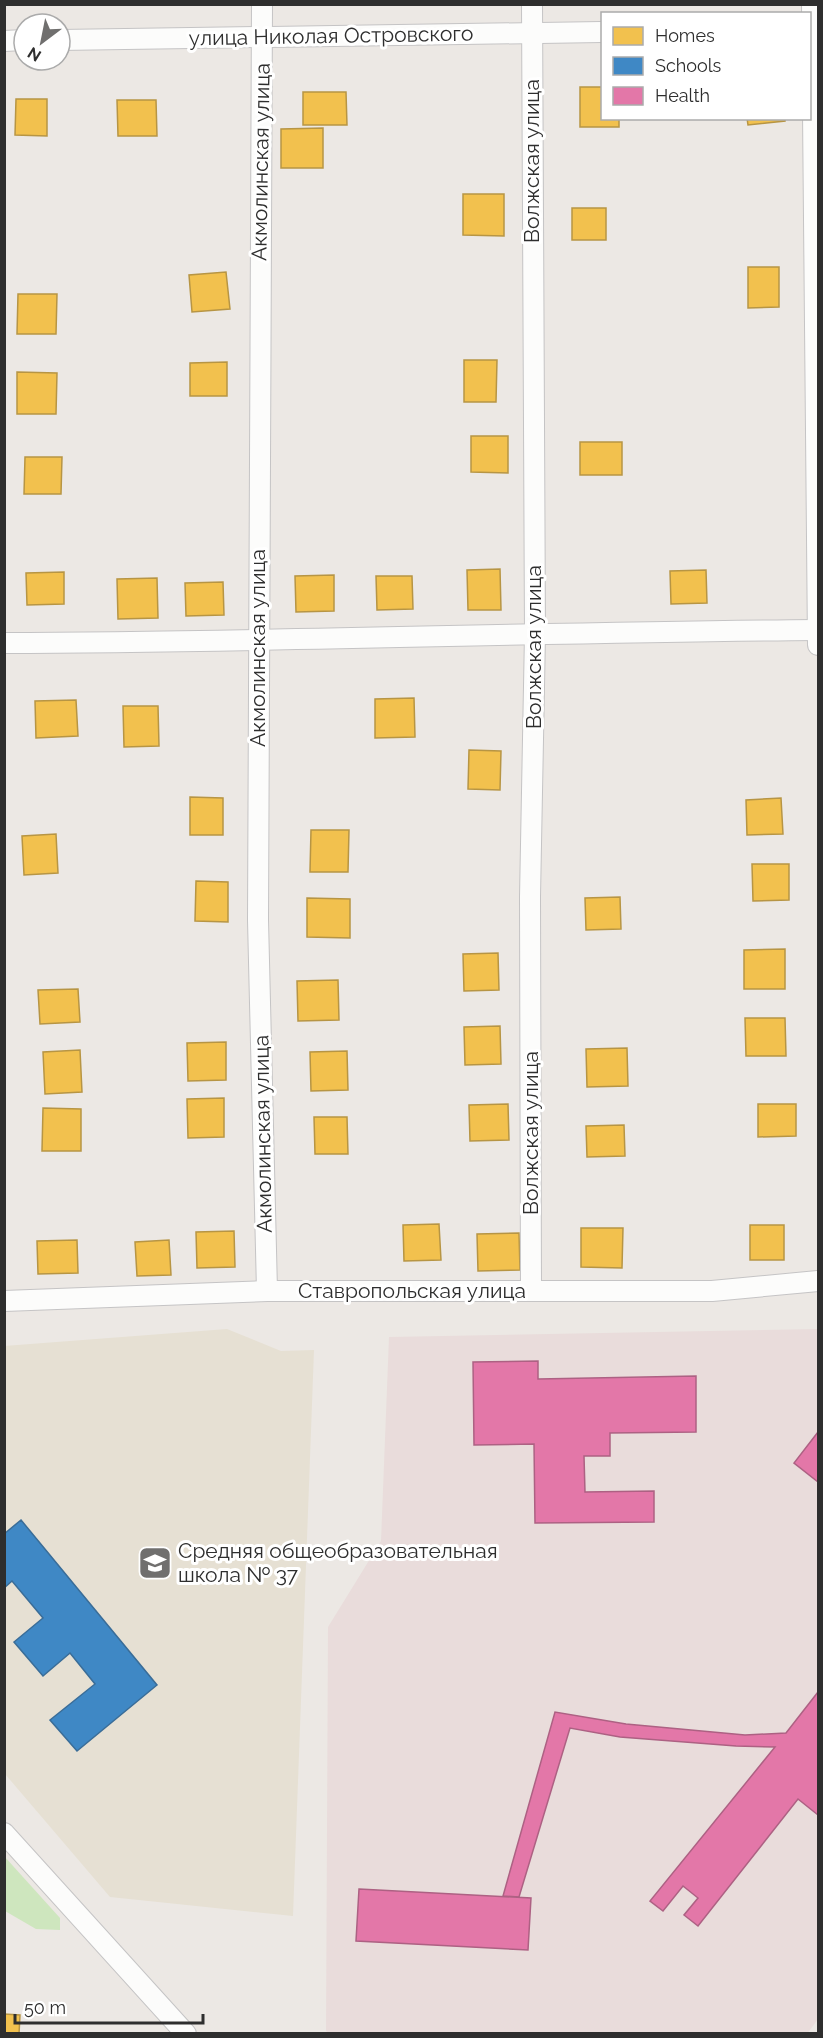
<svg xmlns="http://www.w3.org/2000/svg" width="823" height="2038" viewBox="0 0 823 2038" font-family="Raleway,sans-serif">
<rect width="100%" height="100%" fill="#ece8e4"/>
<polygon fill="#e6e0d3" points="227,1329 281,1351 314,1350 293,1916 110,1897 5,1774 4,1346"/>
<polygon fill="#e9dcdb" points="818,1329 818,2019 807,2034 329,2034 326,2031 328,1627 381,1541 389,1337"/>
<polygon fill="#cee6be" points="4,1856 60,1918 60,1930 36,1929 5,1911"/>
<g fill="#f2c14e" stroke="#b79544" stroke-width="1.5">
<polygon points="580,87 602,87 602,118 619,118 619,127 580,127"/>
<polygon points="303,92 346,92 347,125 303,125"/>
<polygon points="16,99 47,99 47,136 15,135"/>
<polygon points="117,100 156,100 157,136 118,136"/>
<polygon points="747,118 785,118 785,121 748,125"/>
<polygon points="323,128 323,168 281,168 281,129"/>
<polygon points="463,194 504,194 504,236 463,235"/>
<rect x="572" y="208" width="34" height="32"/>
<polygon points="748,267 779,267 779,307 748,308"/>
<polygon points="226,272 230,309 192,312 189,275"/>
<polygon points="18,294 57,294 56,334 17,334"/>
<polygon points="464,360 497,360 496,402 464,402"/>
<polygon points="227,362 227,396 190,396 190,363"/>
<polygon points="17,372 57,373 56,414 17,414"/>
<polygon points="471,436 508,436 508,473 471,472"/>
<rect x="580" y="442" width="42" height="33"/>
<polygon points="25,457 62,457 61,494 24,494"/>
<polygon points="500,569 501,610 468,610 467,570"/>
<polygon points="706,570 707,603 671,604 670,571"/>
<polygon points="64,572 64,604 27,605 26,573"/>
<polygon points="334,575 334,611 296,612 295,576"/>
<polygon points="376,576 412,576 413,609 377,610"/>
<polygon points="157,578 158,618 118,619 117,579"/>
<polygon points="223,582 224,615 186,616 185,583"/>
<polygon points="414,698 415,737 375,738 375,699"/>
<polygon points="76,700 78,736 36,738 35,701"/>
<polygon points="123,706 158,706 159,746 124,747"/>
<polygon points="469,750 501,751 500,790 468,789"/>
<polygon points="190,797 223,798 223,835 190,835"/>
<polygon points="781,798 783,834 747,835 746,800"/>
<polygon points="311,830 349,830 348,872 310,872"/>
<polygon points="56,834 58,873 24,875 22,836"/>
<polygon points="752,864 789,864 789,900 753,901"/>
<polygon points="196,881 228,882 228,922 195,921"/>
<polygon points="620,897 621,929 586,930 585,898"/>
<polygon points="307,898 350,899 350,938 307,937"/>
<polygon points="785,949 785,989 744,989 744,950"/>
<polygon points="498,953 499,990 464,991 463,954"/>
<polygon points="338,980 339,1020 298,1021 297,981"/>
<polygon points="78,989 80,1022 40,1024 38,990"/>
<polygon points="745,1018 785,1018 786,1056 746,1056"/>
<polygon points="500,1026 501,1064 465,1065 464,1027"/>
<polygon points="226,1042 226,1080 188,1081 187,1043"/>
<polygon points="627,1048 628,1086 587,1087 586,1049"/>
<polygon points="80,1050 82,1092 45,1094 43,1052"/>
<polygon points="347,1051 348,1090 311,1091 310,1052"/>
<polygon points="224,1098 224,1137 188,1138 187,1099"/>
<polygon points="508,1104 509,1140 470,1141 469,1105"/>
<polygon points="758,1104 796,1104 796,1136 758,1137"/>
<polygon points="43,1108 81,1109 81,1151 42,1151"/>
<polygon points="314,1117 347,1117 348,1154 315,1154"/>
<polygon points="624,1125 625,1156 587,1157 586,1126"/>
<polygon points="439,1224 441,1260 404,1261 403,1225"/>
<rect x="750" y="1225" width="34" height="35"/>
<polygon points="581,1228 623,1228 622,1268 581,1267"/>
<polygon points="234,1231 235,1267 197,1268 196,1232"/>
<polygon points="519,1233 520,1270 478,1271 477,1234"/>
<polygon points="77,1240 78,1273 38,1274 37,1241"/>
<polygon points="169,1240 171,1275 137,1276 135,1242"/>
<polygon points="4,2014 20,2015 19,2034 4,2034"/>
</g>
<polygon fill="#3f88c5" stroke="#3a6d98" stroke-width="1.5" points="21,1520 157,1685 77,1751 50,1720 95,1684 70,1653 43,1676 14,1642 43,1618 12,1581 4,1588 4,1534"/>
<g fill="#e377a8" stroke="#ad6183" stroke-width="1.5">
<polygon points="538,1361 538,1379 696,1376 696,1432 610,1433 610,1456 584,1456 585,1492 654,1491 654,1522 535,1523 534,1444 474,1445 473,1362"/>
<polygon points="818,1432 818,1482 794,1463"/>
<polygon points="818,1692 818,1815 798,1799 698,1926 684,1915 698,1898 683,1886 663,1911 650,1901 775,1747 736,1746 620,1737 570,1728 519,1897 503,1896 555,1712 626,1724 745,1735 786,1733"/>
<polygon points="359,1889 531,1898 528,1950 356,1941"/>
</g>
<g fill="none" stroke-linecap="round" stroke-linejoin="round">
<defs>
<g id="street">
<polyline points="262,4 258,920 267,1291"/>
<polyline points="812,4 818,645"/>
<polyline points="60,40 602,32"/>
<polyline points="4,41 24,40"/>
<path d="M4,643C276,642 547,632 818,630"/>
<polyline points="531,1290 530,897 535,634 532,4"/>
<polyline points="4,1301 267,1291 712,1291 818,1281"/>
<polyline points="4,1833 186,2034"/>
</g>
</defs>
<use href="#street" stroke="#c5c4c5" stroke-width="22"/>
<use href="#street" stroke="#fcfcfb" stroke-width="20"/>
</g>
<defs>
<symbol id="school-square" viewBox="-11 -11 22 22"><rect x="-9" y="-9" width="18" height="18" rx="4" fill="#706f6e" stroke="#fff"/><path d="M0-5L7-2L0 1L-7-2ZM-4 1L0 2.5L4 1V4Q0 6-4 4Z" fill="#fff"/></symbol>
</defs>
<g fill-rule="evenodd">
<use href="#school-square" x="136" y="1544" width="38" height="38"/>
</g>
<g text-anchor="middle" stroke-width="6" stroke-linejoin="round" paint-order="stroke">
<g font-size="21" fill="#2e2e2e" stroke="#fff">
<text transform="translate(331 36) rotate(-1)" y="7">улица Николая Островского</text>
<text transform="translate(532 161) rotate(-90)" y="7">Волжская улица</text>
<text transform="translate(261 162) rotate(-89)" y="7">Акмолинская улица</text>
<text transform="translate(534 647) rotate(-90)" y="7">Волжская улица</text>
<text transform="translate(258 648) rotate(-90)" y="7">Акмолинская улица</text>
<text transform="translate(531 1133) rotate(-90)" y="7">Волжская улица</text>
<text transform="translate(263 1134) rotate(-91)" y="7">Акмолинская улица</text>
<text x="412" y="1298">Ставропольская улица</text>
</g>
<g font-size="21" fill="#2e2e2e" stroke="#fff" text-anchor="start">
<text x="178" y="1558">Средняя общеобразовательная<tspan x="178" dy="24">школа № 37</tspan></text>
</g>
</g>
<rect width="823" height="2038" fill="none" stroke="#2e2e2e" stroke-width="12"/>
<rect x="601" y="12" width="210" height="108" fill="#ffffff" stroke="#ababab" stroke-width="1.5"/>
<rect x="613" y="27" width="30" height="18" fill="#f2c14e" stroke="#ababab" stroke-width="1.5"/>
<text x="655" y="42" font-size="18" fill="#2e2e2e">Homes</text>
<rect x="613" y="57" width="30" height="18" fill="#3f88c5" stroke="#ababab" stroke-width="1.5"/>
<text x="655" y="72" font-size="18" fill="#2e2e2e">Schools</text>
<rect x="613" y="87" width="30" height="18" fill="#e377a8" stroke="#ababab" stroke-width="1.5"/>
<text x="655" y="102" font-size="18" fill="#2e2e2e">Health</text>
<g transform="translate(42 42) rotate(212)"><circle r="28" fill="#ffffff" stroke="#ababab" stroke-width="1.5"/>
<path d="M0-4.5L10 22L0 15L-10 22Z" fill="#706f6e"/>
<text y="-9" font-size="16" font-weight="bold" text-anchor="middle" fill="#2e2e2e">N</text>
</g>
<path d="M15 2014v9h188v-9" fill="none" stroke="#2e2e2e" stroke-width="3"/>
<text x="24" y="2014" font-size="18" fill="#2e2e2e" stroke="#ffffff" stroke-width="4.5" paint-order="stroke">50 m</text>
</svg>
